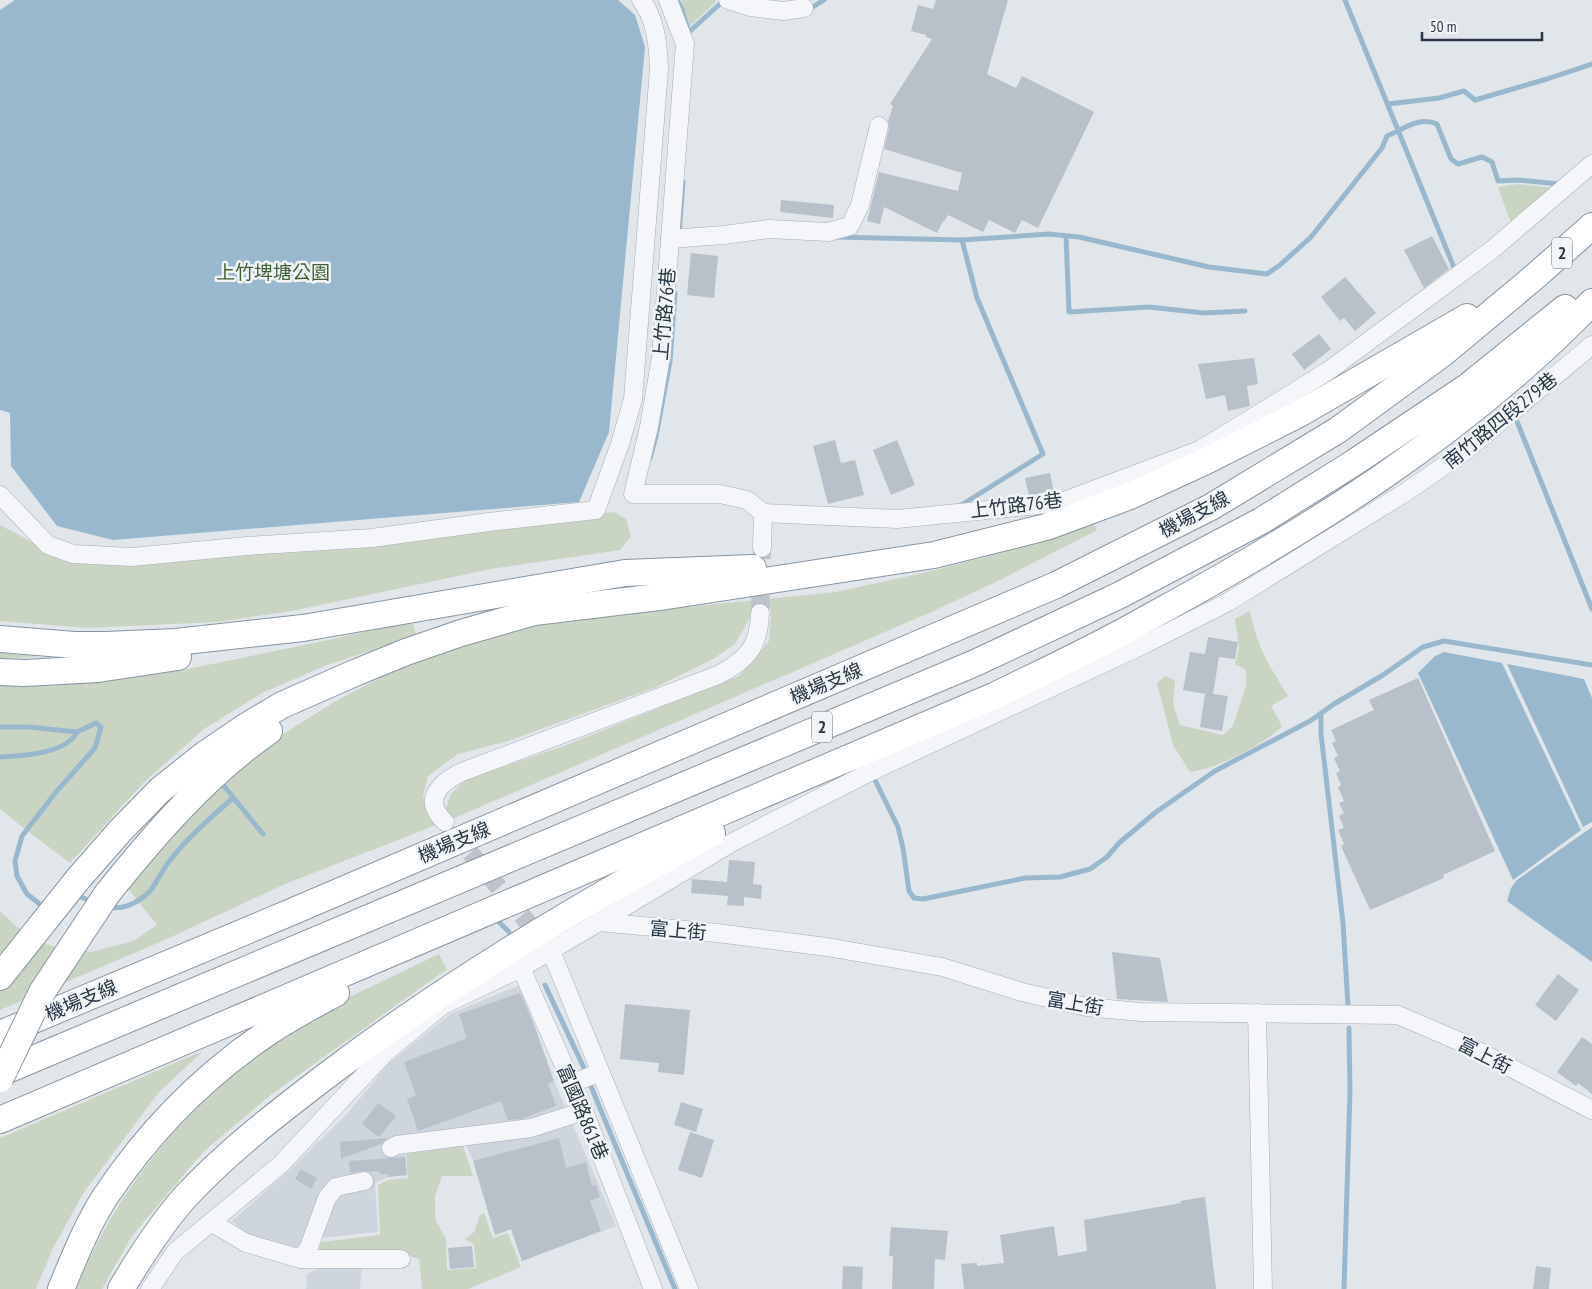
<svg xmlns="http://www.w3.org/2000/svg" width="1592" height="1289" viewBox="0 0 1592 1289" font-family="'PT Sans Narrow','Noto Sans TC',sans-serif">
<rect width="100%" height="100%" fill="#e1e6eb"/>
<g fill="#cfd5dd">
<polygon points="520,985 554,1081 616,1226 522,1261 511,1229 495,1235 473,1161 460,1130 404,1140 407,1175 388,1177 375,1183 378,1232 321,1238 297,1251 253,1239 232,1221 294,1166 349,1112 388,1064 452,1013"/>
<polygon points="362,1265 360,1289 306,1289 307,1274 322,1267"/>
</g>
<g fill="#c9d5c2">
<polygon points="681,0 715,0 716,2 690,26"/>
<polygon points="1518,184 1554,188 1511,223 1498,187"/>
<polygon points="614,512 626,519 631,537 620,550 491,569 292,611 217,622 87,628 0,621 0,525 55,554 556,519"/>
<polygon points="1094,524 1097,530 996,582 929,613 450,820 445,811 451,794 465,780 569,744 739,676 769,641 771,616 770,608 755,611 748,621 735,644 713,659 656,687 508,741 458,754 428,776 423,796 428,814 436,815 439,824 285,884 167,939 0,1010 0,911 17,927 51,946 91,952 133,941 157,925 126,886 222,780 283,734 336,701 397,669 469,642 567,619 836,592 936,570 1014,549"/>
<path d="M1250,611C1257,647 1269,666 1288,696L1271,706L1282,726C1270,740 1232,759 1214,766C1206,769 1198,770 1190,772L1173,745L1157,683L1165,676L1175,680L1173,704L1180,725L1223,735L1233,726L1246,686V670L1235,664L1239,648L1235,619Z"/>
<polygon points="412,621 416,636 327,665 262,693 204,729 143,783 70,863 17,823 1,809 0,810 0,683 100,680 183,670 333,639"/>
<polygon points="0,653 41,656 0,660"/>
<path d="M439,954L447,969L272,1094L204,1151L132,1236L102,1289H76C122,1176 204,1085 307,1020C325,1008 345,999 364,990C389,978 414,966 439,954Z"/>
<polygon points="203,1051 159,1092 84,1192 53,1248 36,1289 0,1289 0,1138"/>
<polygon points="463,1146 473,1176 442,1176 435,1196 435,1219 446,1239 447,1270 476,1268 474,1244 465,1239 474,1232 480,1215 484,1213 493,1238 508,1233 521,1267 468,1289 422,1289 419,1259 403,1254 318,1254 321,1242 380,1235 378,1185 388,1180 408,1178 406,1154"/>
</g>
<g fill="#9ab8cd">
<polygon points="15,0 618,0 635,15 645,47 609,432 579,502 113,540 57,526 11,466 10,413 0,410 0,10"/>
<polygon points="1444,652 1502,663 1581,830 1513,880 1418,673 1435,656"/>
<polygon points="1507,664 1584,679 1592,698 1592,822 1583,827"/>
<polygon points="1592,827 1592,962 1507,901 1511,888 1517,880"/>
</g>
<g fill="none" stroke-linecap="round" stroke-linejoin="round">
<g stroke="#9ab8cd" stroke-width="5">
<polyline points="677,0 681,7 689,32 721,3"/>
<polyline points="1345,0 1455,270"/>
<polyline points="808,10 824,0"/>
<polyline points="1388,104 1439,98 1464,91 1475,100 1547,79 1592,64"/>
<polyline points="679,234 683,182"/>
<polyline points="1066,236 1069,312 1149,307 1204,313 1245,311"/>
<path d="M835,237L962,240L1049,234L1079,237L1209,267L1267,274L1280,265L1311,237L1382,148L1387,136C1404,129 1419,116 1437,124L1451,159L1458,164L1482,157L1492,162L1498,181L1518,180L1559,184"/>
<polyline points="1514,414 1592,609"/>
<polyline points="650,458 656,436 670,361 675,293"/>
<polyline points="958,507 1043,454 977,298 962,240"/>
<polyline points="1321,714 1321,734 1343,923 1348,1006"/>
<path d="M0,727H29L77,732C66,754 22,756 0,757"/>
<polyline points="219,780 263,834"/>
<polyline points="875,780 898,827 903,848 909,891 914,898 923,899 1025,878 1060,877 1090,869 1107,857 1119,843 1156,812 1215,771 1310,721 1334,704 1383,675 1423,647 1444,641 1592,665"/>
<polyline points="76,899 79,896 92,902"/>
<path d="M107,907C122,910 133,905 146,895C155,888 160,873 168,863C186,839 210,818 233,798"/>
<polyline points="46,909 27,894 17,876 15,861 22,836 56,792 95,748 101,727 96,723 77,732"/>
<polyline points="499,922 509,932"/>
<polyline points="545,985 584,1068"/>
<polyline points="590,1084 675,1289"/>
<polyline points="1344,1289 1350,1091 1349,1028"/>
</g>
</g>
<g fill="#b8c0c9">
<polygon points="936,0 1008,0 987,74 1016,88 1022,76 1094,112 1038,228 1022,220 1015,233 989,220 983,232 948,215 944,222 943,221 937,233 884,207 880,224 867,221 879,172 958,191 962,173 884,149 889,128 888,121 893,106 890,104 932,39 926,37 926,35 911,31 918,5 933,9"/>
<polygon points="781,200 834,205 833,218 780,212"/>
<polygon points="1432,236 1449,269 1424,288 1404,250"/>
<polygon points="691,253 718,256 714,298 687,295"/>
<polygon points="1345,277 1376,313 1355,331 1344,318 1340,321 1321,297"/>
<polygon points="1319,334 1331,349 1304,370 1292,354"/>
<polygon points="1254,358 1258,384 1247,386 1250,406 1228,411 1225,395 1206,399 1198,364"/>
<polygon points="835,440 841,463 855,460 864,495 828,504 813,446"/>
<polygon points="897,440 915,485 891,495 873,450"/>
<polygon points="1050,473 1054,493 1029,495 1025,478"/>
<polygon points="1208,637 1238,642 1235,659 1219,657 1213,694 1228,696 1222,731 1200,727 1205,694 1183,690 1190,652 1205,654"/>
<polygon points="1418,678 1495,851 1443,875 1444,878 1370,910 1341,846 1344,844 1338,830 1344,828 1339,816 1344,813 1339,803 1344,801 1338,787 1341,785 1336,773 1340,771 1334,758 1338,756 1332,743 1336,741 1331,730 1374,710 1369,700"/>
<polygon points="729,860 755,862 753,884 762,885 761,899 744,897 744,906 727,905 728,896 691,893 692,879 727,882"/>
<polygon points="1112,952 1160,958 1168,1002 1117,999"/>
<polygon points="1558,974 1579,990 1556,1021 1535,1005"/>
<polygon points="520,993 533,1022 554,1081 548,1084 556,1106 521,1119 508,1120 501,1101 418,1131 407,1099 416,1095 404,1062 467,1038 459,1014"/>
<polygon points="625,1004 690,1010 684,1075 658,1072 659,1063 620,1059"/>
<polygon points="1582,1037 1592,1044 1592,1094 1578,1083 1576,1086 1557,1072"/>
<polygon points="681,1102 703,1109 696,1132 674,1125"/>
<polygon points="378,1103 396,1116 379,1137 362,1124"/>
<polygon points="690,1132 714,1140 702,1178 678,1170"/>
<polygon points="387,1138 381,1144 341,1159 340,1142"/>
<polygon points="559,1138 566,1168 586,1162 592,1186 596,1185 600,1197 590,1201 601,1231 522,1261 511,1229 495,1235 473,1161"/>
<polygon points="405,1157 407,1175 388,1177 388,1174 380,1174 379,1171 369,1172 362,1171 350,1173 349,1161"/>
<polygon points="301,1169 317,1178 311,1189 295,1179"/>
<polygon points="1205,1197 1216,1289 964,1289 961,1264 977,1263 977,1266 1004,1263 1000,1235 1054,1226 1058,1256 1087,1251 1084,1220 1181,1203 1180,1201"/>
<polygon points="891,1227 948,1231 945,1260 935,1259 934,1289 892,1289 893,1256 889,1256"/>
<polygon points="472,1246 474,1267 450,1269 448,1248"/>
<polygon points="843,1266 863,1267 862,1289 842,1289"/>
<polygon points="1536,1266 1551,1268 1549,1289 1533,1289"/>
</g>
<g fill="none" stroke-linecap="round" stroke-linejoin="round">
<g stroke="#bcc3ca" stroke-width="18" stroke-dasharray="18 9" stroke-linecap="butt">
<polyline points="760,613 762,548"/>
<polyline points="453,832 543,941"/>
</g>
<defs>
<g id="minor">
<polyline points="668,0 685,44 661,357 649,427 633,494 720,494 747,500 763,513 762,548"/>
<polyline points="728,0 750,7 783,11 804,8"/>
<polyline points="670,239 724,235 769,229 828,232 850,226 860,205 879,126"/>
<path d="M0,495L48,545L73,554L132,557L247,546L372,538L489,522L596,510L620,444L633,399L659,69C658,45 656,19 641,0"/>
<polyline points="763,513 897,519 1059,503 1200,450 1328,371 1449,282 1493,249 1592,164"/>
<path d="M445,822C441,818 437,814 435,808C429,791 449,778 462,772L718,675C747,660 759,647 760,613"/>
<polyline points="599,922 731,843 870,772 1147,643 1228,602 1406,492 1464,452 1592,345"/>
<polyline points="551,951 689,1289"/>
<polyline points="1257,1013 1263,1289"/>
<polyline points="571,1084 600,1072"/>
<polyline points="391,1148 397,1145 531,1128 584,1111"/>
<polyline points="211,1222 246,1243 301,1259 401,1259"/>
<polyline points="301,1259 309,1247 327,1198 336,1187 364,1181"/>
<polyline points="150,1289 175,1252 280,1165 385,1053 443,1005 521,968"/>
<polyline points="653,1289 584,1111 521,968 599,922 717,933 827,947 942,967 1022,992 1086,1007 1141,1012 1398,1015 1463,1043 1592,1110"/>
</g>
<g id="highway">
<polyline points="0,639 74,645 106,645 176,642 303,628 625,573 753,568"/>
<polyline points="0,672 24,673 98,669 178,657"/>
<path d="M107,894C155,834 206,775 269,731"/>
<polyline points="0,977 78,879 120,831 160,790 204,755 245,727 282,705 357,672 406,652 461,633 534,612 667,596 934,555 1046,527 1130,496 1206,461 1299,414 1467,317"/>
<polyline points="0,1034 289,913 1056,585 1211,507 1338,430 1442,354 1532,279 1592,226"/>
<polyline points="0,1073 975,663 1120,595 1261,521 1355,462 1467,387 1565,308"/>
<path d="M0,1120L994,696C1045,671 1097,647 1146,619C1306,532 1465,434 1592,302"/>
<path d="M61,1289C74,1258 87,1225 105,1197C149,1131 204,1075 270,1031C291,1017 314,1005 336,993"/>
<path d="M121,1289C140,1257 161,1224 186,1196C229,1150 280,1111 330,1073C450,982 580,905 712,833"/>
</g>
</defs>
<use href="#minor" stroke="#a6adb6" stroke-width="19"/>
<use href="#highway" stroke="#8795a2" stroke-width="28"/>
<use href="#minor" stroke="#f4f6f9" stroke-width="18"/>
<use href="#highway" stroke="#fff" stroke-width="26"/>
<defs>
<polyline id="highway-bridge" points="0,1079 42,992 107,894"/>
</defs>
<use href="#highway-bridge" stroke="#8795a2" stroke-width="28" stroke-linecap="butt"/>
<use href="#highway-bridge" stroke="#fff" stroke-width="26"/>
</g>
<g text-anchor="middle" stroke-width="5" stroke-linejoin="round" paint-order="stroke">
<g fill="#f1f5f8" stroke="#646f7a" stroke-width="1">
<rect x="1552" y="237.5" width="20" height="31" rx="4"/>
<rect x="812" y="711.5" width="20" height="31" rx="4"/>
</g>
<g font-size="18" font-weight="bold" fill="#283544">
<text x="1562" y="259">2</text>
<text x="822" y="733">2</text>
</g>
<g font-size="19" fill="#416034" stroke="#f1f5f8">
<text x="273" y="279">上竹埤塘公園</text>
</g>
<g font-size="19" fill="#283544" stroke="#f1f5f8">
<text transform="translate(664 314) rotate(-85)" y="7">上竹路76巷</text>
<text transform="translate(1500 420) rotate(-39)" y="7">南竹路四段279巷</text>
<text transform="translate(1016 505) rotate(-7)" y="7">上竹路76巷</text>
<text transform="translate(1194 514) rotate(-28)" y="7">機場支線</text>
<text transform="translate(826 683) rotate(-23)" y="7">機場支線</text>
<text transform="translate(454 842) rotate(-23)" y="7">機場支線</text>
<text transform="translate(678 930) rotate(5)" y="7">富上街</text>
<text transform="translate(81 1000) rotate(-23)" y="7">機場支線</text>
<text transform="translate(1075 1003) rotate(10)" y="7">富上街</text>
<text transform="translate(1485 1055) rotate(27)" y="7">富上街</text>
<text transform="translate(583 1112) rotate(67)" y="7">富國路861巷</text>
</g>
</g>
<path d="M1422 32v8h120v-8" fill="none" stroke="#283544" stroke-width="2.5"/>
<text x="1430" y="32" font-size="15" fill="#283544" stroke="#f1f5f8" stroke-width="4" paint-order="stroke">50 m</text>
</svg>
